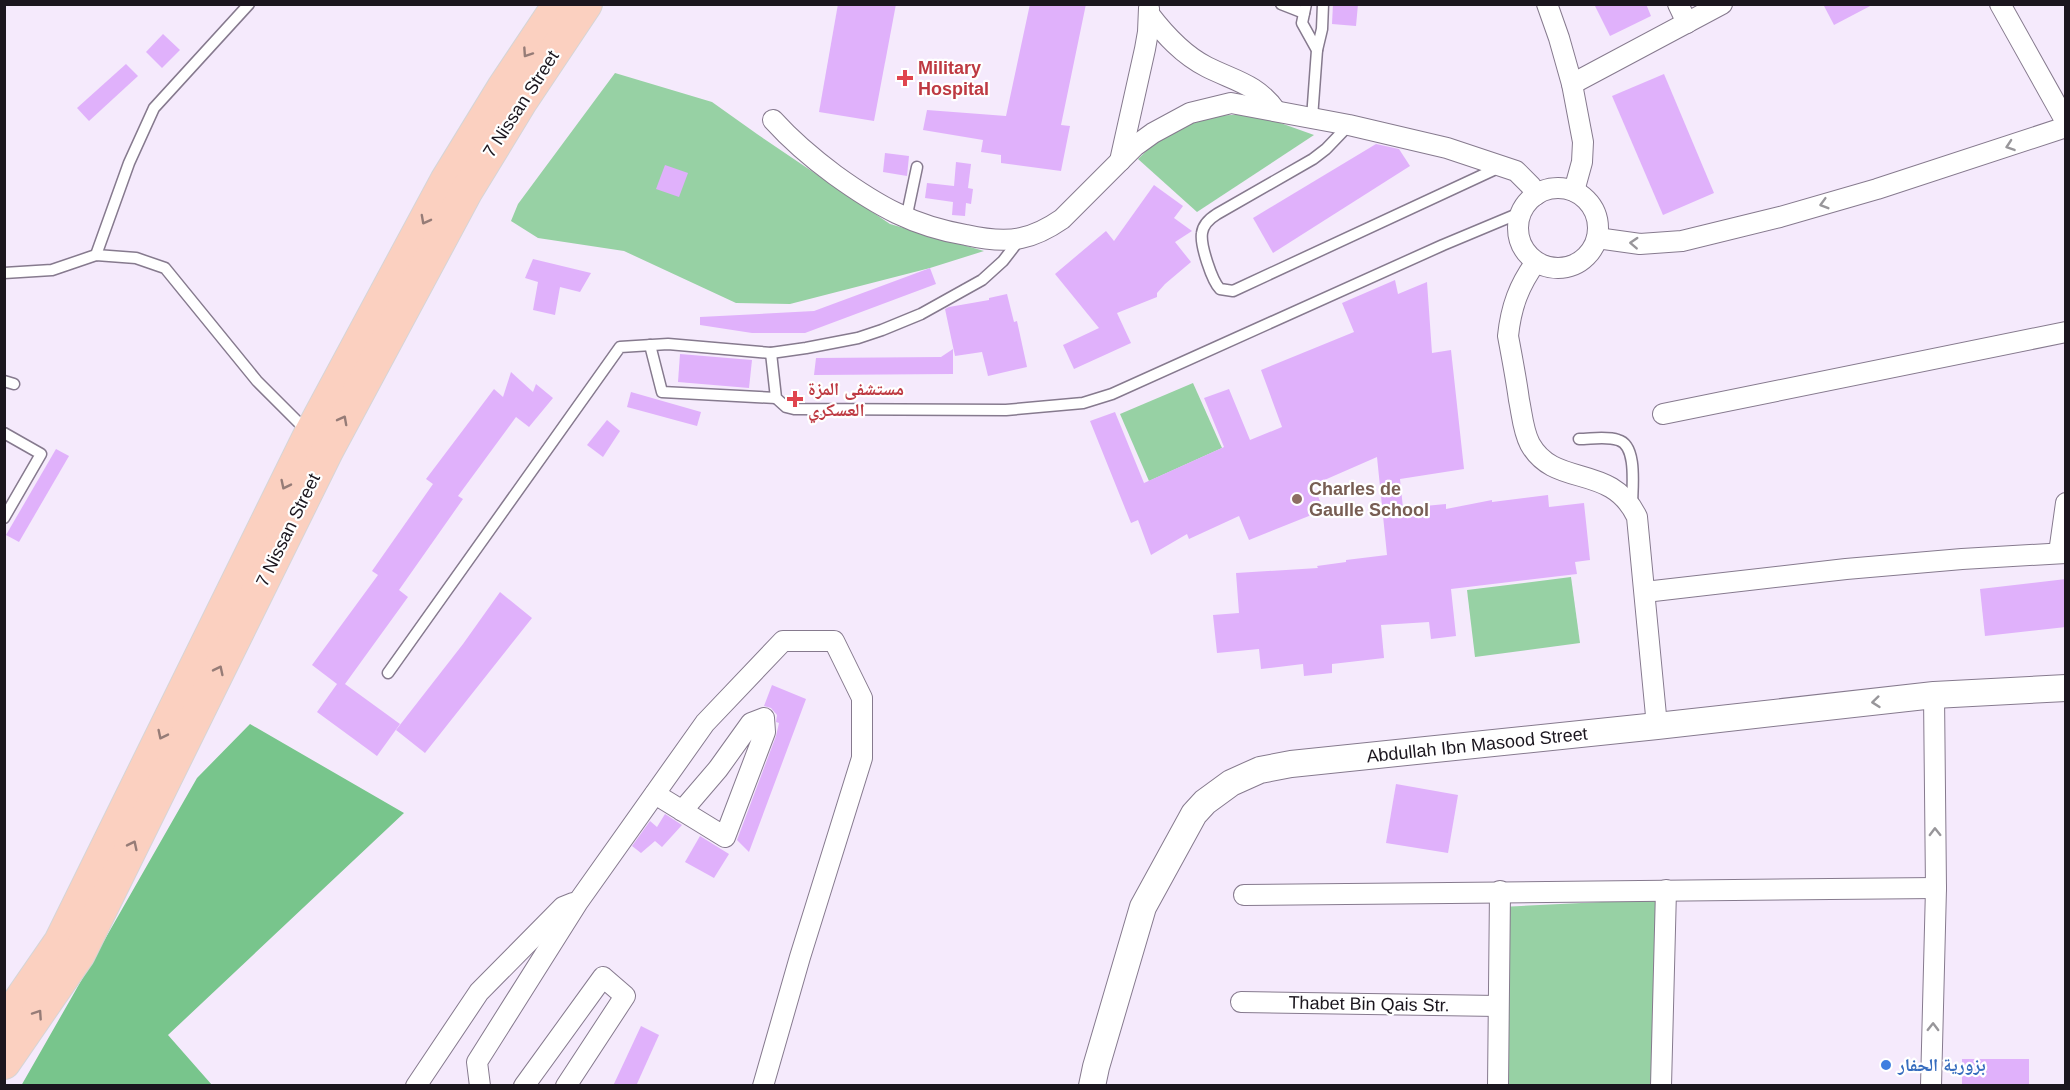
<svg xmlns="http://www.w3.org/2000/svg" width="2070" height="1090" viewBox="0 0 2070 1090" font-family="Arial,'Noto Naskh Arabic',sans-serif">
<rect width="100%" height="100%" fill="#f5eafc"/>
<g fill="#97d1a4">
<polygon points="615,73 712,102 757,134 890,224 984,251 930,268 790,304 736,303 624,251 538,238 511,221 518,204"/>
<polygon points="1255,114 1314,135 1197,212 1138,159 1161,137 1209,116"/>
<polygon points="1193,383 1222,448 1149,481 1120,414"/>
<polygon points="1571,577 1580,643 1475,657 1467,590"/>
<polygon points="1664,899 1665,1085 1499,1086 1501,907"/>
</g>
<polygon fill="#78c58c" points="250,724 404,813 168,1035 212,1085 21,1086 197,778"/>
<g fill="#e0b1fb">
<polygon points="838,4 896,4 874,121 819,112"/>
<polygon points="1030,4 1086,4 1061,125 1070,126 1061,171 1001,163 1001,155 981,152 983,140 923,130 927,110 1006,116"/>
<polygon points="1333,4 1358,4 1356,26 1332,24"/>
<polygon points="1594,4 1646,4 1651,16 1610,36"/>
<polygon points="1823,4 1874,4 1834,25"/>
<polygon points="163,34 180,50 162,68 146,52"/>
<polygon points="126,64 138,76 89,121 77,108"/>
<polygon points="1664,74 1714,193 1663,215 1612,96"/>
<polygon points="1376,144 1399,149 1410,166 1273,253 1253,218"/>
<polygon points="885,153 909,156 907,176 883,172"/>
<polygon points="956,162 971,164 968,188 973,189 971,204 966,203 965,216 952,215 953,202 925,198 927,183 954,186"/>
<polygon points="665,165 688,173 679,197 656,189"/>
<polygon points="1154,185 1183,206 1174,218 1192,231 1175,242 1191,262 1165,284 1157,293 1157,297 1117,313 1131,343 1074,369 1063,345 1099,328 1055,274 1106,231 1114,241"/>
<polygon points="533,259 591,273 580,292 560,287 555,315 533,310 538,282 525,278"/>
<polygon points="930,268 936,284 805,333 752,333 700,325 700,317 814,311"/>
<polygon points="1395,280 1398,294 1427,282 1432,353 1451,350 1464,469 1400,479 1403,508 1446,504 1446,509 1492,500 1492,502 1548,495 1549,507 1584,503 1590,560 1575,562 1577,574 1451,589 1456,636 1431,639 1429,622 1381,625 1384,658 1332,664 1332,673 1304,676 1303,664 1261,669 1259,649 1217,653 1213,615 1239,613 1236,573 1318,568 1317,566 1346,562 1346,560 1387,555 1377,457 1313,485 1324,510 1249,540 1239,516 1189,539 1187,534 1151,555 1138,520 1131,523 1090,421 1115,412 1144,483 1224,447 1204,398 1229,389 1250,440 1282,427 1261,370 1354,332 1342,303"/>
<polygon points="1007,294 1014,322 1017,321 1027,367 988,376 982,352 955,356 945,309 949,307 989,300 989,298"/>
<polygon points="953,349 953,374 814,375 816,358 941,357"/>
<polygon points="680,354 752,360 749,388 678,382"/>
<polygon points="511,372 533,392 536,384 553,398 529,427 516,417 458,496 463,499 399,590 408,597 345,684 400,724 377,756 317,712 337,684 312,665 378,575 372,571 433,484 426,479 494,389 503,397"/>
<polygon points="631,392 701,412 697,426 627,407"/>
<polygon points="607,420 620,431 603,457 587,445"/>
<polygon points="56,449 69,456 19,542 6,535"/>
<polygon points="2066,579 2066,627 1985,636 1980,589"/>
<polygon points="500,592 532,618 425,753 396,730 463,644"/>
<polygon points="772,685 806,699 749,852 737,840 776,736 779,723 776,722 777,715 771,708 764,706"/>
<polygon points="1396,784 1458,795 1448,853 1386,843"/>
<polygon points="665,814 682,825 662,847 655,841 641,853 632,846 650,821 657,827"/>
<polygon points="700,836 729,854 714,878 685,862"/>
<polygon points="641,1026 659,1035 636,1086 613,1086"/>
<polygon points="1962,1059 2029,1059 2029,1086 1962,1085"/>
</g>
<g fill="none" stroke-linecap="round" stroke-linejoin="round">
<defs>
<g id="service">
<polyline points="1281,4 1304,13"/>
<polyline points="1306,4 1302,23 1317,50 1312,118"/>
<polyline points="1317,50 1322,29 1323,4"/>
<path d="M1349,125L1326,149L1313,159L1217,214C1209,219 1203,225 1202,233C1200,245 1212,281 1220,289L1233,291L1500,167"/>
<polyline points="906,219 917,167"/>
<polyline points="96,255 129,163 154,108 249,4"/>
<polyline points="4,273 52,270 96,255 136,258 165,268 257,381 309,433"/>
<polyline points="650,345 662,392 776,398"/>
<polyline points="771,353 776,398 786,407 794,409 1006,410 1083,403 1112,394 1443,245 1522,212"/>
<polyline points="4,381 14,384"/>
<polyline points="4,433 41,454 4,518"/>
<path d="M1579,439C1591,439 1607,436 1618,440C1638,445 1632,489 1632,506"/>
<polyline points="388,673 620,347 668,344 771,353 806,348 858,338 882,330 921,314 982,280 1003,261 1020,239"/>
</g>
<g id="minor">
<polyline points="1547,4 1559,38 1572,84 1583,142 1582,162 1574,191"/>
<polyline points="1678,4 1687,23"/>
<polyline points="2000,4 2066,122"/>
<path d="M1149,14C1165,35 1183,55 1207,67C1235,81 1257,84 1276,111"/>
<polyline points="1572,84 1722,4"/>
<path d="M773,120C792,141 812,158 835,175C878,206 913,226 966,235C984,239 1003,242 1021,238C1036,235 1049,228 1062,219L1135,146L1153,133L1190,113L1231,103L1349,125L1447,148L1516,171L1531,186L1536,195"/>
<polyline points="1120,161 1145,49 1148,32 1149,8"/>
<circle cx="1558" cy="228" r="40"/>
<polyline points="1597,238 1640,244 1682,241 1780,217 1877,189 2066,127"/>
<path d="M1536,262C1519,285 1511,307 1508,336C1512,357 1516,378 1519,400C1522,414 1523,431 1530,444C1555,489 1611,462 1637,517L1657,726"/>
<polyline points="1663,414 2066,332"/>
<polyline points="2059,553 2066,503"/>
<polyline points="1645,592 1846,569 1962,559 2066,553"/>
<polyline points="655,794 725,837 765,732 764,718 751,723 718,769 682,811"/>
<polyline points="1244,895 1936,888"/>
<polyline points="1241,1002 1498,1006"/>
<polyline points="416,1086 479,992 563,907 573,903"/>
<polyline points="480,1086 477,1062 578,902 705,723 783,641 834,641 862,698 862,758 800,957 763,1086"/>
<polyline points="524,1086 603,977 625,996 566,1086"/>
<polyline points="1498,1086 1500,891"/>
<polyline points="1661,1086 1666,890"/>
<polyline points="1931,1086 1936,888 1934,695"/>
</g>
<polyline id="tertiary" points="1092,1086 1096,1067 1143,907 1194,814 1205,802 1231,783 1260,770 1291,764 1657,726 1934,695 2066,688"/>
<g id="primary">
<polyline points="4,1023 60,942 310,434 446,181 503,88 559,4"/>
<polyline points="4,1063 79,954 327,451 466,192 522,100 586,4"/>
</g>
</defs>
<use href="#service" stroke="#867a8e" stroke-width="13"/>
<use href="#minor" stroke="#867a8e" stroke-width="22"/>
<use href="#tertiary" stroke="#867a8e" stroke-width="28"/>
<use href="#primary" stroke="#d6d5d6" stroke-width="34"/>
<use href="#service" stroke="#fff" stroke-width="10"/>
<use href="#minor" stroke="#fff" stroke-width="20"/>
<use href="#tertiary" stroke="#fff" stroke-width="26"/>
<use href="#primary" stroke="#fbd0c0" stroke-width="32"/>
</g>
<defs><path id="oneway-chevron" d="M-2-3.5L2.5 0L-2 3.5" fill="none" stroke-width="1.6" stroke-linecap="round" stroke-linejoin="round" transform="scale(1.5)"/></defs>
<g stroke="#967c77">
<use href="#oneway-chevron" transform="translate(527 53) rotate(124)"/>
<use href="#oneway-chevron" transform="translate(425 220) rotate(118)"/>
<use href="#oneway-chevron" transform="translate(343 420) rotate(-62)"/>
<use href="#oneway-chevron" transform="translate(285 485) rotate(116)"/>
<use href="#oneway-chevron" transform="translate(219 670) rotate(-64)"/>
<use href="#oneway-chevron" transform="translate(162 735) rotate(116)"/>
<use href="#oneway-chevron" transform="translate(133 845) rotate(-64)"/>
<use href="#oneway-chevron" transform="translate(38 1014) rotate(-56)"/>
</g>
<g stroke="#98969a">
<use href="#oneway-chevron" transform="translate(2010 146) rotate(161)"/>
<use href="#oneway-chevron" transform="translate(1824 204) rotate(164)"/>
<use href="#oneway-chevron" transform="translate(1634 243) rotate(-177)"/>
<use href="#oneway-chevron" transform="translate(1876 702) rotate(174)"/>
<use href="#oneway-chevron" transform="translate(1935 832) rotate(-91)"/>
<use href="#oneway-chevron" transform="translate(1933 1027) rotate(-89)"/>
</g>
<g fill="#e0444e" stroke="#fff" stroke-width="2">
<path d="M902 69h6v6h6v6h-6v6h-6v-6h-6v-6h6z"/>
<path d="M792 390h6v6h6v6h-6v6h-6v-6h-6v-6h6z"/>
</g>
<circle fill="#8d6e63" stroke="#fff" stroke-width="2" cx="1297" cy="499" r="6"/>
<circle fill="#3f7fe0" stroke="#fff" stroke-width="2" cx="1886" cy="1065" r="6"/>
<g text-anchor="middle" stroke-width="4.5" stroke-linejoin="round" paint-order="stroke">
<g font-size="18" font-weight="bold" fill="#be3a42" stroke="#fff" text-anchor="start">
<text x="918" y="74">Military<tspan x="918" dy="21">Hospital</tspan></text>
<text x="808" y="395">مستشفى المزة<tspan x="808" dy="21">العسكري</tspan></text>
</g>
<g font-size="18" fill="#1b161e" stroke="#fff">
<text transform="translate(521 104) rotate(-57)" y="6">7 Nissan Street</text>
<text transform="translate(288 530) rotate(-64)" y="6">7 Nissan Street</text>
<text transform="translate(1477 745) rotate(-6)" y="6">Abdullah Ibn Masood Street</text>
<text transform="translate(1369 1004) rotate(1)" y="6">Thabet Bin Qais Str.</text>
</g>
<g font-size="18" font-weight="bold" fill="#785e54" stroke="#fff" text-anchor="start">
<text x="1309" y="495">Charles de<tspan x="1309" dy="21">Gaulle School</tspan></text>
</g>
<g font-size="18" font-weight="bold" fill="#366cbe" stroke="#fff" text-anchor="start">
<text x="1898" y="1071">بزورية الحفار</text>
</g>
</g>
<rect width="2070" height="1090" fill="none" stroke="#1b161e" stroke-width="12"/>
</svg>
